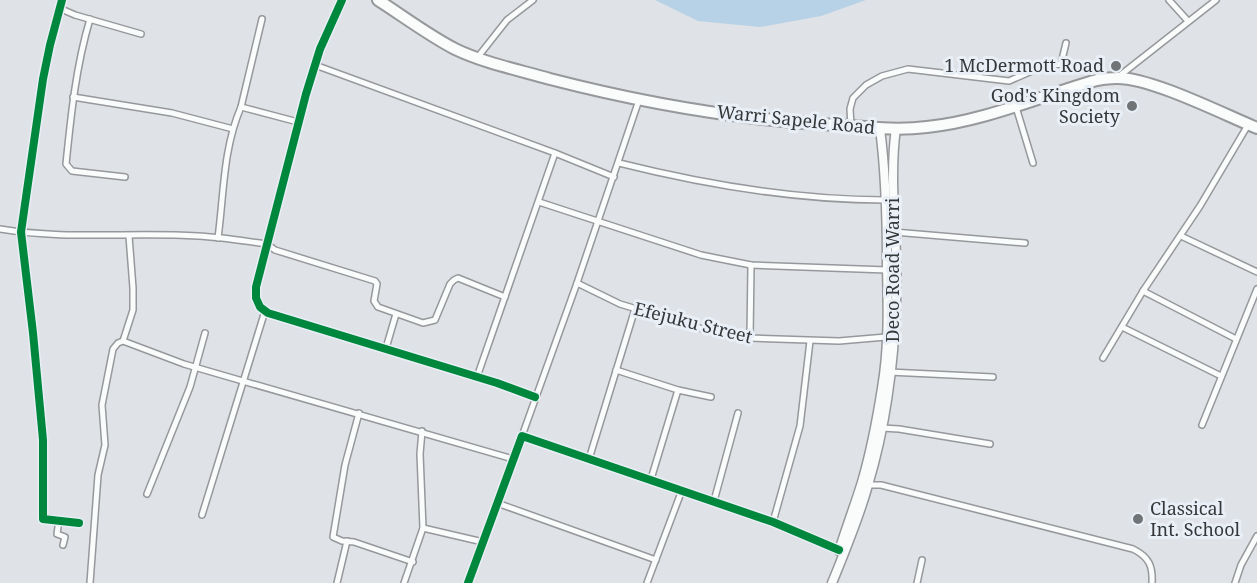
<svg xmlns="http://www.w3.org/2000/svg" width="1257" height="583" viewBox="0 0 1257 583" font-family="'Noto Serif',serif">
<rect width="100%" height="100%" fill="#dfe2e6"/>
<polygon fill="#b7d2e6" points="655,0 866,0 821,16 760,27 698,21"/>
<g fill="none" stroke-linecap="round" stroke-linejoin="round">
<defs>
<g id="street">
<polyline points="62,0 50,45 43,79 21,232 33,333 43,440 43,519 79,523"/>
<polyline points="342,0 320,49 306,94 256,287 256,298 260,307 268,313 497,383 535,397"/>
<polyline points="1169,0 1188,21"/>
<polyline points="59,8 75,15 141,34"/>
<path d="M90,19C76,66 71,115 66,164L72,171L125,177"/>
<polyline points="262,19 241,107 298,122"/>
<polyline points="477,58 507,20 533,0"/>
<polyline points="315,65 555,153"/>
<polyline points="1118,77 1216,0"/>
<polyline points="73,97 172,113 233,129"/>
<polyline points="1016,107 1033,163"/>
<polyline points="851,126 850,109 853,98 866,85 882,76 908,69 1009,81 1041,67 1061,64 1066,43"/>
<path d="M619,163C707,185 794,200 885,200"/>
<polyline points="539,202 701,255 751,265 887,270"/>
<path d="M0,229C65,240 132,232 198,236C221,237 244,241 267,244L275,250L375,281L377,284L374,301L378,307L423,323L435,320L450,284L454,280L458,278L505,297"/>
<polyline points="894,232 1025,243"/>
<polyline points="1181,236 1257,272"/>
<path d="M218,238C224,193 223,149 241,107"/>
<polyline points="577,283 620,304 706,330 750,338 839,341 886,337"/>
<polyline points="1143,291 1236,339"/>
<polyline points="1122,327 1221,376"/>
<polyline points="750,338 751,265"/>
<polyline points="123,341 184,364 513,459"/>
<polyline points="386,348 396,314"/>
<polyline points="1103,358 1143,291 1200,206 1248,125"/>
<polyline points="616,370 678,390 711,397"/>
<polyline points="889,372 993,377"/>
<polyline points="477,377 555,153 614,177"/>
<polyline points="359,413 345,465 333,537 342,541 354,542 413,562"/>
<polyline points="1202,425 1257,289"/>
<polyline points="882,428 899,429 990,444"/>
<polyline points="522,436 577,283 639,100"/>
<polyline points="589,459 635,309"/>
<polyline points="651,479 678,390"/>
<path d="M868,485H881L1133,549C1149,557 1153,566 1152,583"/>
<polyline points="147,494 190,387 205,333"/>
<polyline points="714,501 738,413"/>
<polyline points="497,503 656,560"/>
<polyline points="202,515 265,311"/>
<polyline points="59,520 57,534 65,537 63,545"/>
<polyline points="773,522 800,426 810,341"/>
<polyline points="423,528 483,542"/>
<polyline points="90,583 98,475 105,445 102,405 113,349 118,343 123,341 133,310 133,288 129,236"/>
<polyline points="337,583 347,541"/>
<polyline points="404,583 423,528 420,454 422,431"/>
<polyline points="468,583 522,436 773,522 839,550"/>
<polyline points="647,583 682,490"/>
<polyline points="917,583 922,560"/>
<polyline points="1235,583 1241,565 1257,536"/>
</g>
<g id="secondary">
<path d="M839,551C846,528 855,505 862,482C871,451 877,420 882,388C889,348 888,306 887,266C887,220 886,174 880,129"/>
<path d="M832,583C845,551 859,518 868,485C886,425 894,363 896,301C899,243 888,186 896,128"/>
</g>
<path id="highway" d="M378,0C403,16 428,35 455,49C484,63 519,70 550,79C643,103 740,120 836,125C866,127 896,131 927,127C985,121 1041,96 1097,80C1103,79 1110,78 1116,78C1150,77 1223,114 1257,128"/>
</defs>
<use href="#street" stroke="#96989b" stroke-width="8"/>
<use href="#secondary" stroke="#96989b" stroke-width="11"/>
<use href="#highway" stroke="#96989b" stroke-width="14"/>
<use href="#street" stroke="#fafbfb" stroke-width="5"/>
<use href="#secondary" stroke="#fafbfb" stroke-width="8"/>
<use href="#highway" stroke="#fafbfb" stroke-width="10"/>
<defs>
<g id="cycleway">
<polyline points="62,0 50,45 43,79 21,232 33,333 43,440 43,519 79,523"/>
<polyline points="342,0 320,49 306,94 256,287 256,298 260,307 268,313 497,383 535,397"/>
<polyline points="468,583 522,436 773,522 839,550"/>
</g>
</defs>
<use href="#cycleway" stroke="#e9eff6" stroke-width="11"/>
<use href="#cycleway" stroke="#00873e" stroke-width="8"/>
</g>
<g fill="#707476" stroke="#e9eff6" stroke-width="2">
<circle cx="1116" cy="66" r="6"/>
<circle cx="1132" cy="106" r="6"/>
<circle cx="1138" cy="519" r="6"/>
</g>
<g text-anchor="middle" stroke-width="6" stroke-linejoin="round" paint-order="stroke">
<g font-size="18" fill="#35383a" stroke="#e9eff6" text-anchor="end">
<text x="1104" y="72">1 McDermott Road</text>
<text x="1120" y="102">God's Kingdom<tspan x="1120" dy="21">Society</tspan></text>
<text x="1150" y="515" text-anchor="start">Classical<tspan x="1150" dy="21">Int. School</tspan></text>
</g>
<g font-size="18" fill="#35383a" stroke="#e9eff6">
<text transform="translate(796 120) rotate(6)" y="6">Warri Sapele Road</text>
<text transform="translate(893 270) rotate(-90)" y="6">Deco Road Warri</text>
<text transform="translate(693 323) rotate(14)" y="6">Efejuku Street</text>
</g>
</g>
</svg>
